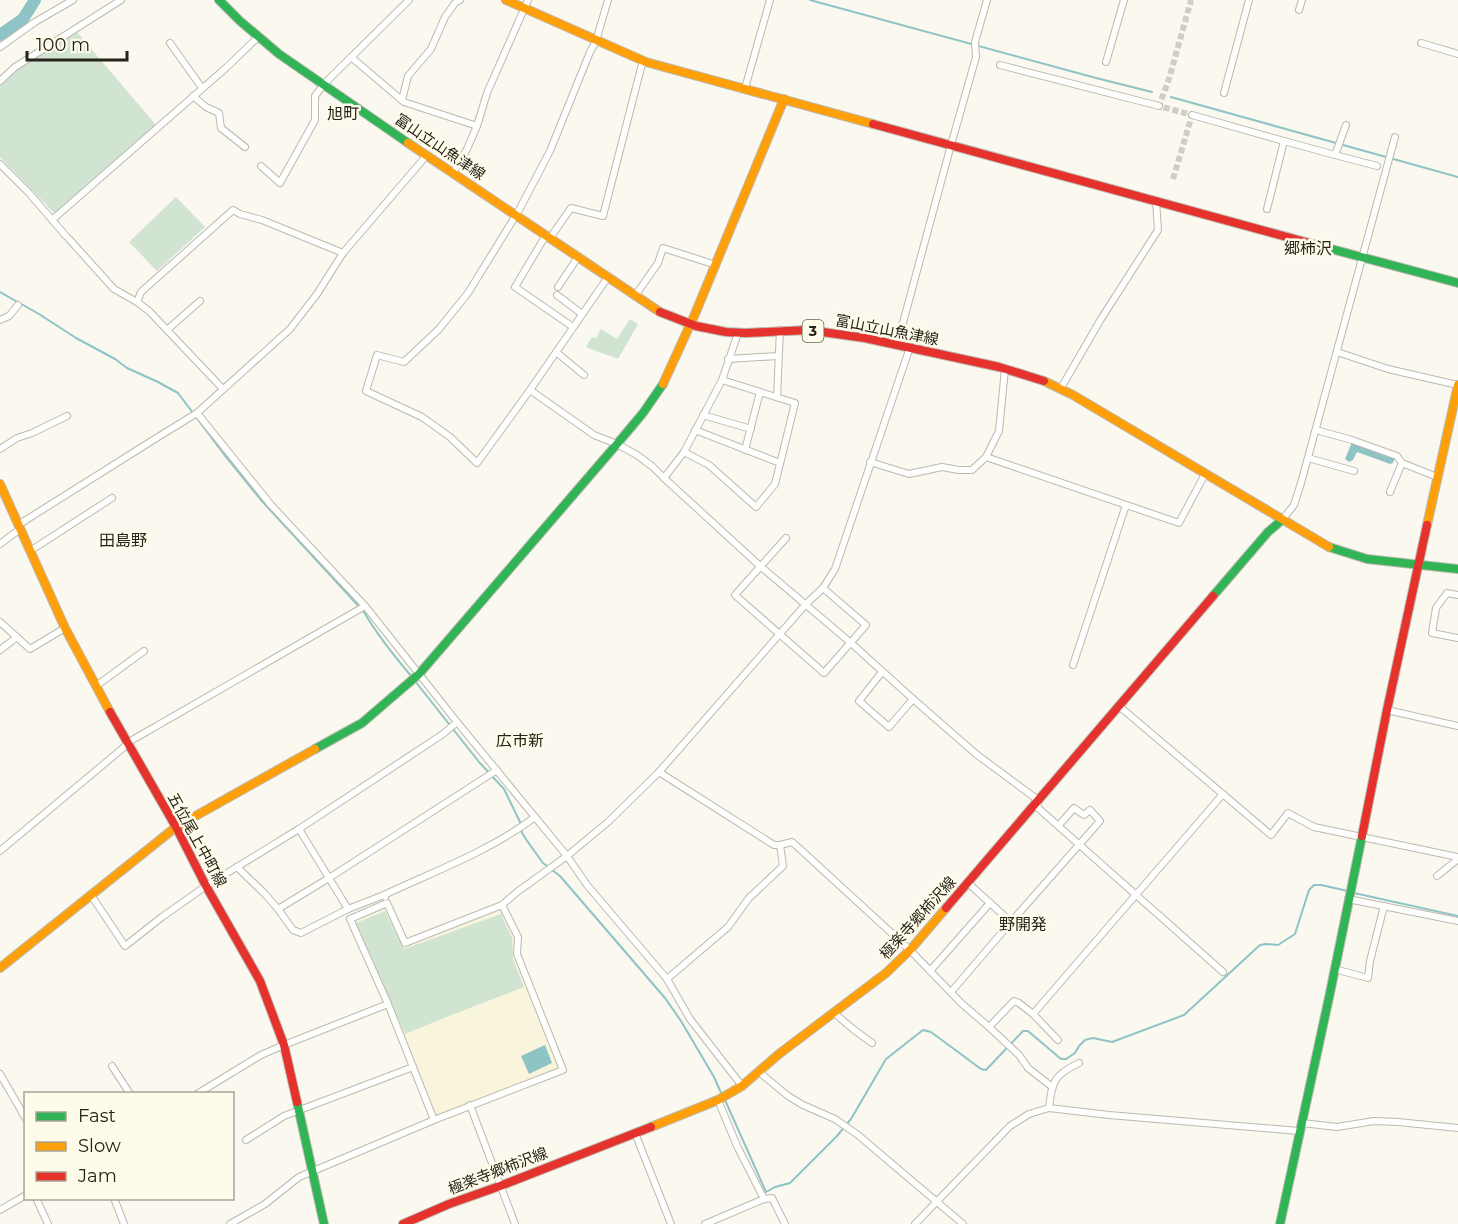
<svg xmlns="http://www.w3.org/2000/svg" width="1458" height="1224" viewBox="0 0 1458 1224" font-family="Montserrat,'Noto Sans JP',sans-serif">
<rect width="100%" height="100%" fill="#faf8ef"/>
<polygon fill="#f9f4dc" points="387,903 405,943 502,905 518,937 517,954 563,1070 434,1120 350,919"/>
<g fill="#d1e4d2">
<polygon points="76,31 156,125 99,174 55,214 0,157 0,85 15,71"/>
<polygon points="176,197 205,227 157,271 129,242"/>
<polygon points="630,319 638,324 618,359 586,347 592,337 596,338 601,329 617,339"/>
<polygon points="385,911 404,949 501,914 512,938 513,959 524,987 449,1016 405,1034 356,923"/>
</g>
<g fill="#8ec4c6">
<polygon points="1352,442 1395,458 1393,463 1390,464 1357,452 1353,460 1349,462 1345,459"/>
<polygon points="545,1045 552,1063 529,1074 521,1056"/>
</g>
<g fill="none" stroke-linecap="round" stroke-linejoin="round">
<g stroke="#8ec4c6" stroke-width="2">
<polyline points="810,0 1096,78 1152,92"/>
<polyline points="1171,97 1458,177"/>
<path d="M0,292L39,314L76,338L115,359L127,368L158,382L178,393L223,453L261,500L364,612C378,636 394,656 412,677"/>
<polyline points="415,681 479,762 504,789 521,824 522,833 530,845 543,863 560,876 665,998 681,1021 714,1077 722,1095"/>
<polyline points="1354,893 1458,916"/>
<polyline points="725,1100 766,1192 775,1187 790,1183 837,1136 851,1119 886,1059 923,1030 931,1032 981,1069 986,1070 1023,1031 1028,1031 1061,1059 1066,1059 1075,1053 1079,1046 1085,1040 1093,1038 1112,1042 1184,1015 1260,945 1266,944 1278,945 1295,934 1309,890 1314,885 1321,885 1348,891"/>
</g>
<polyline stroke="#8ec4c6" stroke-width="12" points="0,35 23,19 35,0"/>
<polyline stroke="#d0cdc4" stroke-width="6" stroke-dasharray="6 3" stroke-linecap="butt" points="1173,179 1192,115 1159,106 1169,79 1191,0"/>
<defs>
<g id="street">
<polyline points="1299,10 1302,0"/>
<polyline points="170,43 202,88"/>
<polyline points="1421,43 1458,54"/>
<polyline points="0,47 35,22 73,0"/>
<polyline points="351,57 404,102 477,126 487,93 528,0"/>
<polyline points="1106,62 1124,0"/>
<polyline points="1000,65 1159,106"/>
<polyline points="0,81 15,67 121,0"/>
<polyline points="745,88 770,0"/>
<polyline points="1224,93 1249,0"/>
<polyline points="193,96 206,107 219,113 221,128 245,147"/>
<polyline points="402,100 408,76 431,49 445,17 455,3 460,0"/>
<polyline points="1192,115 1284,141"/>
<polyline points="1346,125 1335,155 1377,166"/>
<polyline points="0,164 29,193 66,236"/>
<polyline points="261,166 280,183 315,120 315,96 324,84 409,0"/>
<polyline points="453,173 467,149 477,126"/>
<polyline points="1267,209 1284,141 1335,155"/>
<polyline points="52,220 227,67 258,37"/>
<polyline points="546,235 515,287 573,327"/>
<polyline points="550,238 571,208 603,216 643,60"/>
<polyline points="69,239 114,289 137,302 149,311 223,389"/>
<polyline points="608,277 530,390 477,463 450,437 422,417 366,391 377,355 404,362 439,329 468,293 518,212 550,151 590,52 596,41 608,0"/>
<polyline points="558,287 578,257"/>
<polyline points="557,295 582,314"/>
<polyline points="635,296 658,263 663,248 716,265"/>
<polyline points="137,302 141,292 233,210 240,214 262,220 343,253"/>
<polyline points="0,320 9,316 18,305"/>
<polyline points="167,330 200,301"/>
<polyline points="897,345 951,145 976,57 975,42 987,0"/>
<polyline points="556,352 584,375"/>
<polyline points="1337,352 1388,369 1458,385"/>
<polyline points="728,359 778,356"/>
<polyline points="1061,388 1101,319 1158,230 1156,201"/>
<polyline points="530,390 594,435 617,444 637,455 653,467 664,478 760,566 851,643 913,699 976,754 1034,797 1037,801 1038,808 1223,972"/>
<polyline points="777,397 780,330"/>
<polyline points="197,413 271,505 366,607 457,722 567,856 587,885 667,979 690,1019 742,1086"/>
<polyline points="703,415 751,429"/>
<polyline points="695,430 780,463"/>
<polyline points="1316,430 1352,440 1397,456 1402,463 1437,477"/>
<polyline points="0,449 17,438 32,433 67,416"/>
<polyline points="745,450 760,392"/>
<polyline points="684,452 709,465 756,507 775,484 795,403 722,380"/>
<polyline points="986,457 1179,523 1205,474"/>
<polyline points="1308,458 1354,471"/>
<polyline points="870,462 909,474 942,467 959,470 972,470 986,457 999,431 1005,369"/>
<polyline points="664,478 684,452 722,380 738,333"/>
<polyline points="1390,492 1402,463"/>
<polyline points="1282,520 1294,505 1301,483 1395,137"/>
<polyline points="18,525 158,437 197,413 290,329 317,294 343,253 427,155"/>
<polyline points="786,538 735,595 824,673 866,625 823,588"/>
<polyline points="0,544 20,529"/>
<polyline points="30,551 112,498"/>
<polyline points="1458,595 1447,593 1436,608 1432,633 1458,638"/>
<polyline points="0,622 30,649 65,628"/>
<polyline points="0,650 17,637"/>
<polyline points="1073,665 1126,505"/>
<polyline points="882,672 859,701 889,727 913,699"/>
<polyline points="96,686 144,651"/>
<polyline points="1119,706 1271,835 1288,813 1314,827 1458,857"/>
<polyline points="1387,710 1458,726"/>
<polyline points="659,772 774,845 780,845 783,866 749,898 728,927 667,979"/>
<polyline points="299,829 329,878 497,770"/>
<polyline points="780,845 792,842 801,850 910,950 961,1003 989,1027 1014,1001 1019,1003 1033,1014 1223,794"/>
<polyline points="0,851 123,748 127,743 365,606"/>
<polyline points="237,867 265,894 278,909"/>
<polyline points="1437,876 1458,859"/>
<polygon points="329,878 348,909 301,933 293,930 278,909"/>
<polyline points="91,895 125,946 162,917 206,886 299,829 443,734 457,722"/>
<path d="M384,895C435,871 490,851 535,817"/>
<polyline points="1348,899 1458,921"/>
<polyline points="502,905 518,937 517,954 563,1070 434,1120 388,1004 350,919 387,903 405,943 502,905 517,892 567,856 608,822 659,772 806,604 823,588 835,569 910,347"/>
<polyline points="348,909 384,895 385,897"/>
<polyline points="1011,922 1100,821 1090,810 1084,815 1074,808 1059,825"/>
<polyline points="1334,969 1368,978 1370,961 1384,906"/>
<polyline points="930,971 990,903"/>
<polyline points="951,992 1011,922 968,883"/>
<polyline points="834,1013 853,1029 872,1043"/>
<polyline points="1033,1014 1058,1040"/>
<polyline points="989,1027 1019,1055 1028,1068 1051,1086"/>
<polyline points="112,1066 130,1094"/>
<polyline points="758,1071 788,1096 803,1105 835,1119 858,1135 963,1224"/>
<polyline points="0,1074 26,1119"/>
<polyline points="197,1094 261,1055 284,1045 388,1004"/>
<polyline points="718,1100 737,1146 764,1199 772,1198 785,1224"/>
<polyline points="470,1105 515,1224"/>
<path d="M1049,1108C1052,1081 1054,1075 1079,1063"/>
<polyline points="1302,1123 1337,1127 1374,1121 1398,1122 1458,1128"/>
<polyline points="635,1133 671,1224"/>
<polyline points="246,1140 284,1116 413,1067"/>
<polyline points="36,1198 48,1224"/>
<polyline points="114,1198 124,1224"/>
<polyline points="0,1210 26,1195"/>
<polyline points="230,1224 265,1204 299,1177 434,1120"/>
<polyline points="705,1224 764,1199"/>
<polyline points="915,1224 1010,1126 1029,1114 1049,1108 1109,1115 1299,1131"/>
</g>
<g id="fast">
<polyline points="219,0 240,21 279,54 408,143"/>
<polyline points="1324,247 1458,283"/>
<polyline points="1329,547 1367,559 1458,569"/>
<polyline points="1213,596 1268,532 1282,520"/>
<polyline points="315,749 362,723 419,674 617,444 643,413 663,384"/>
<polyline points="297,1102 324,1224"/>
<polyline points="1280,1224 1330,993 1362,836"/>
</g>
<g id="slow">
<polyline points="506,0 646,62 873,124"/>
<polyline points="408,143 660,312"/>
<polyline points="1044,381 1073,395 1329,547"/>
<polyline points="663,384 695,314 784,99"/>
<polyline points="0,484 65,628 110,712"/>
<polyline points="1427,525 1458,385"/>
<polyline points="0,968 176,827 315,749"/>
<polyline points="651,1127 718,1100 742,1086 779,1054 886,973 910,950 946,908"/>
</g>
<g id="jam">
<polyline points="873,124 1324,247"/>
<polyline points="660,312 696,326 726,332 746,333 808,330 865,338 999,367 1044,381"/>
<polyline points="110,712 176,827 206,886 260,981 284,1045 297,1102"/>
<polyline points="1362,836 1387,710 1427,525"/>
<polyline points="946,908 1213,596"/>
<polyline points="403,1224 449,1204 500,1186 651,1127"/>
</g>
</defs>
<use href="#street" stroke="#bbb9b0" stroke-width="8"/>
<use href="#fast" stroke="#bbb9b0" stroke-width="10"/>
<use href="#slow" stroke="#bbb9b0" stroke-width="10"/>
<use href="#jam" stroke="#bbb9b0" stroke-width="10"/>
<use href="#street" stroke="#fefefd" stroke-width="6"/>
<use href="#fast" stroke="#30b455" stroke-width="8"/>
<use href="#slow" stroke="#ff9f0a" stroke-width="8"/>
<use href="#jam" stroke="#e5322d" stroke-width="8"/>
</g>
<g text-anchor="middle" stroke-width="5" stroke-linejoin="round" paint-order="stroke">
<rect fill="#fffbea" stroke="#676458" stroke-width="1.5" x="802.5" y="320" width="21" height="22" rx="4.5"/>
<g font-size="14" font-weight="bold" fill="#262319">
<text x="813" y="336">3</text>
</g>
<g font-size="15" fill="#262319" stroke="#fffbea">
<text transform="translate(440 147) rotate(34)" y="5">富山立山魚津線</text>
<text transform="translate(887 330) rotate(11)" y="5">富山立山魚津線</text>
<text transform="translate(197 840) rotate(61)" y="5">五位尾上中町線</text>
<text transform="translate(918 918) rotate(-48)" y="5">極楽寺郷柿沢線</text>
<text transform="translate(498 1171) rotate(-21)" y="5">極楽寺郷柿沢線</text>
</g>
<g font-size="16" fill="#262319" stroke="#fffbea">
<text x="343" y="119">旭町</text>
<text x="1308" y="254">郷柿沢</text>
<text x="123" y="546">田島野</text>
<text x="520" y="746">広市新</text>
<text x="1023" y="930">野開発</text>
</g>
</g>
<rect x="24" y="1092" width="210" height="108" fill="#fffbea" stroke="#a8a596" stroke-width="1.5"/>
<rect x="36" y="1112" width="30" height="9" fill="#30b455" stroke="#a8a596" stroke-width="1.5"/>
<text x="78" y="1122" font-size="18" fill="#262319">Fast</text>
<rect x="36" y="1142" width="30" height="9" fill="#ff9f0a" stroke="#a8a596" stroke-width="1.5"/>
<text x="78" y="1152" font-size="18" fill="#262319">Slow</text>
<rect x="36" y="1172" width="30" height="9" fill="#e5322d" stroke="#a8a596" stroke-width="1.5"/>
<text x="78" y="1182" font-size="18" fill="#262319">Jam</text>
<path d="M27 51v9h100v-9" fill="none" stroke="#262319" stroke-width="3"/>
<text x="36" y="51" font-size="18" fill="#262319" stroke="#fffbea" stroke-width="4.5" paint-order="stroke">100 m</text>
</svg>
